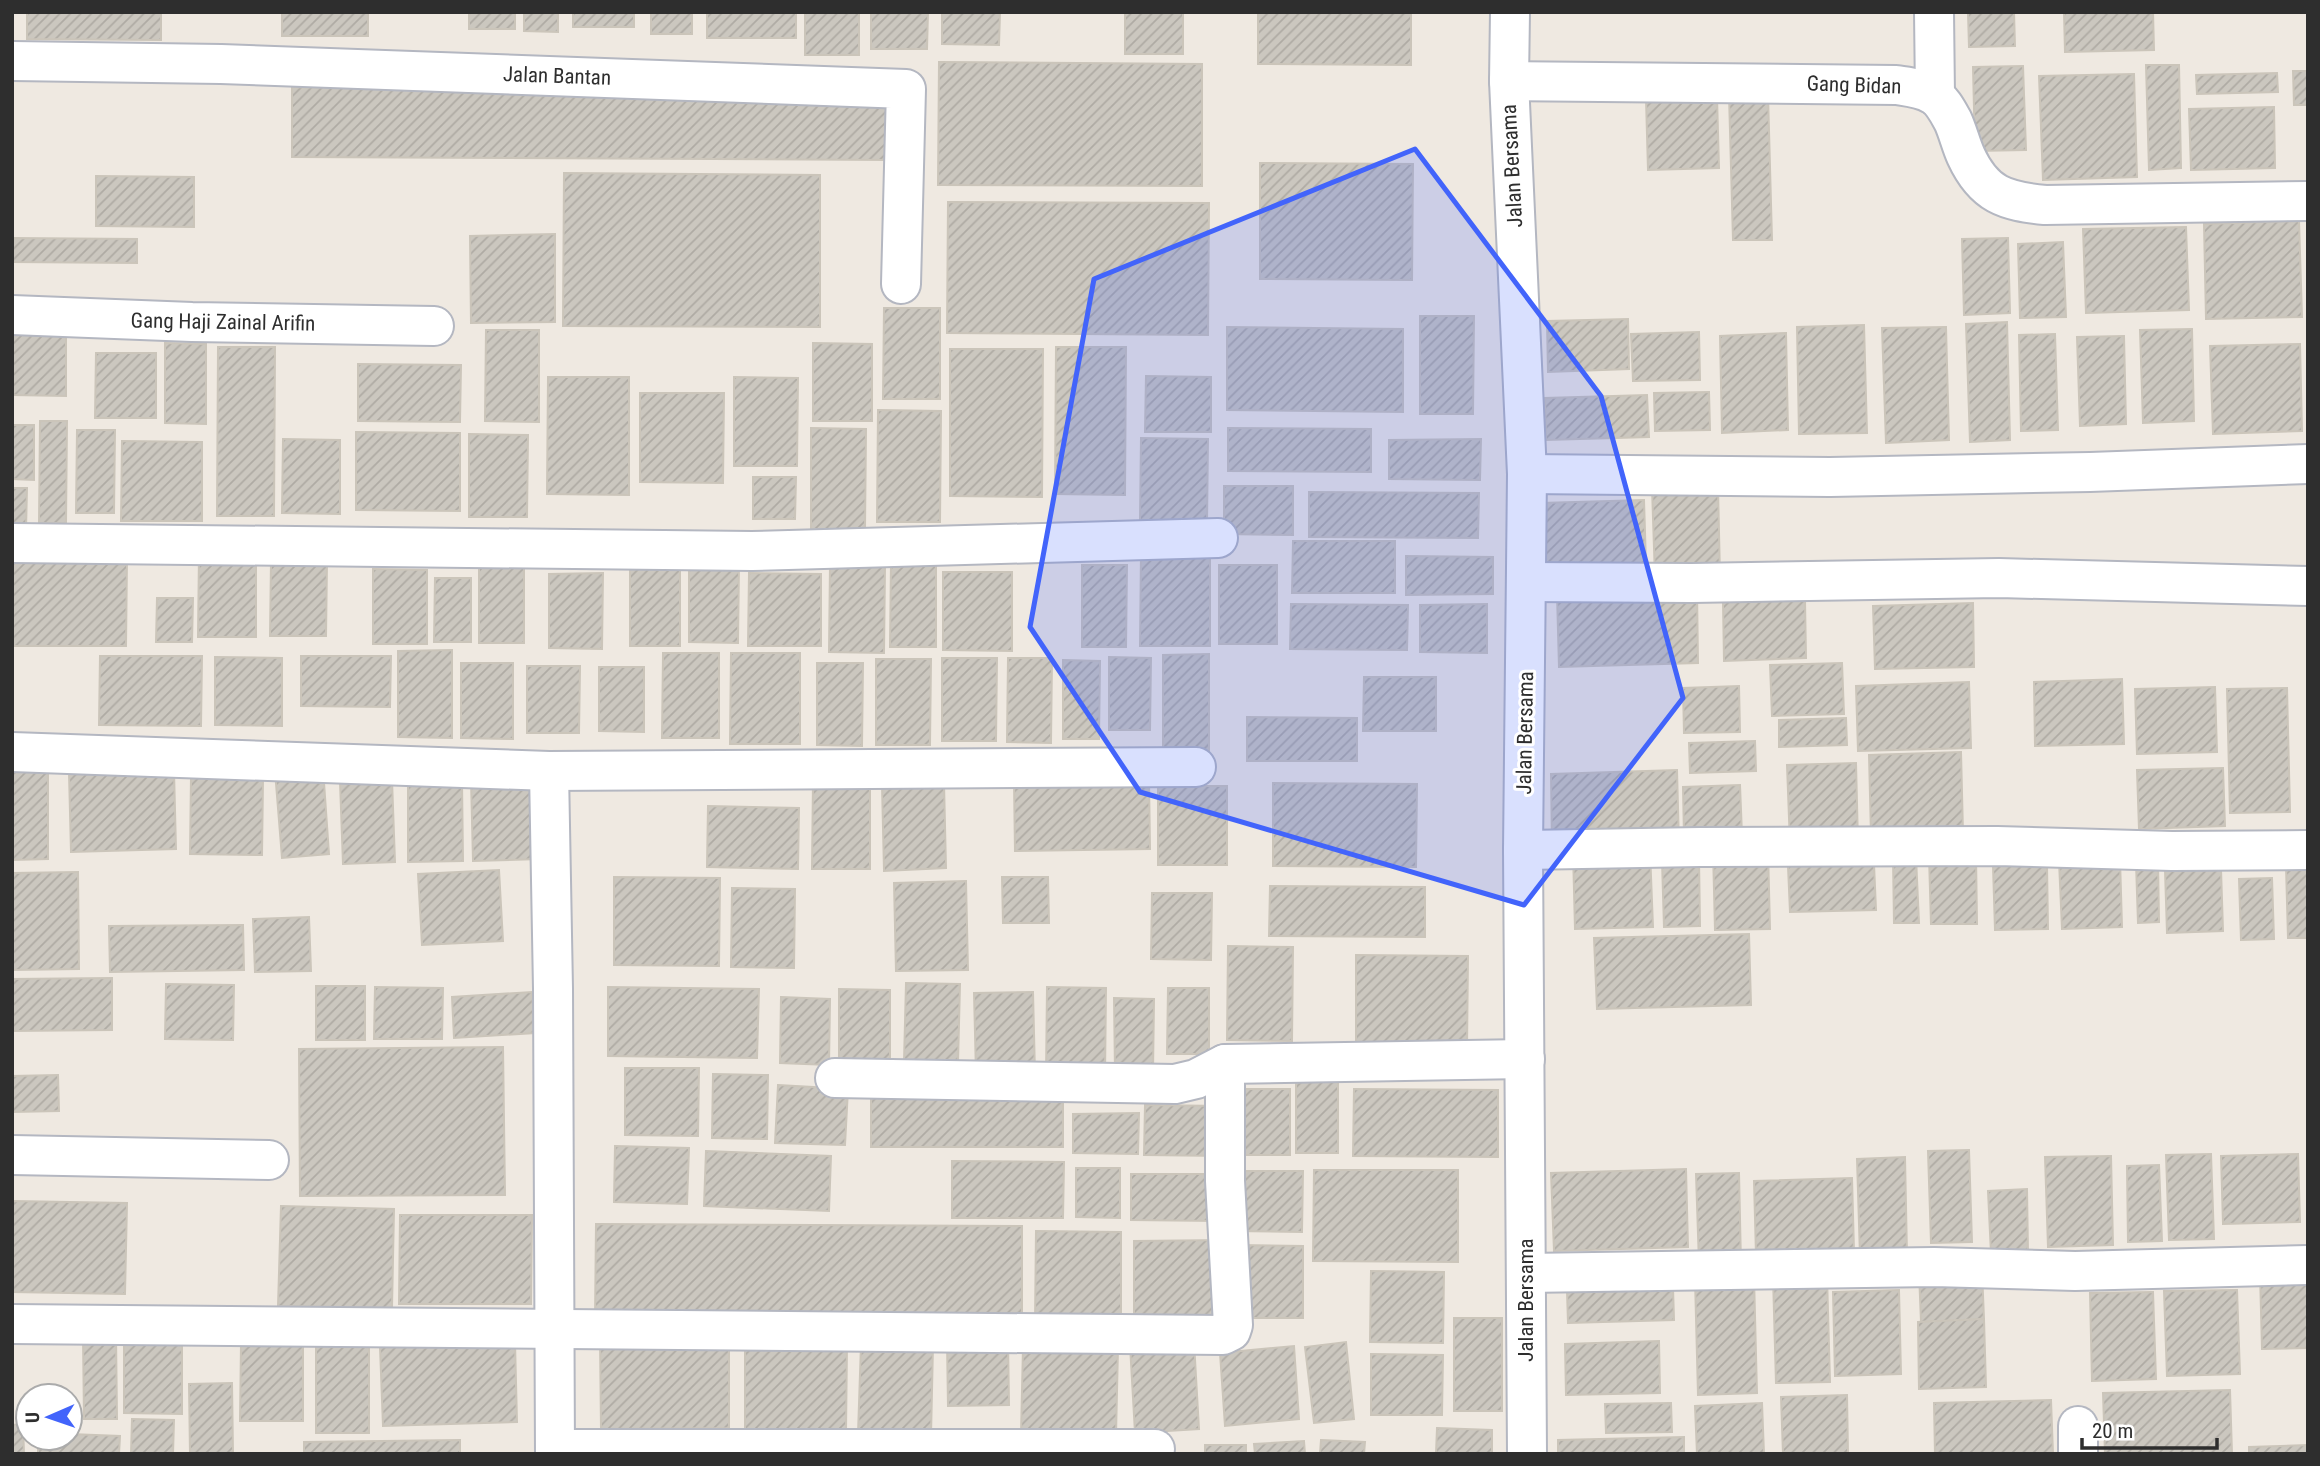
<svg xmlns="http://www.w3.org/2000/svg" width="2320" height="1466" viewBox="0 0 2320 1466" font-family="'Roboto Condensed',sans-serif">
<defs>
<pattern id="building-hatch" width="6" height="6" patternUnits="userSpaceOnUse" patternTransform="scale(1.75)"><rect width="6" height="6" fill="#cbc7bf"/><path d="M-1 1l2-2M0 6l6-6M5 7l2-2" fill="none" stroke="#afaba4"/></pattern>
</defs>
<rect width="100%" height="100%" fill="#efe9e1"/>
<g fill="url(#building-hatch)" stroke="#cbc5ba" stroke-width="2">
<polygon points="27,12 161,12 161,40 27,39"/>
<rect x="282" y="12" width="86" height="24"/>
<rect x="469" y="12" width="46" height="17"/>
<polygon points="524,12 558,12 558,32 524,31"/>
<rect x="573" y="12" width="61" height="15"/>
<rect x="651" y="12" width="41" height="22"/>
<rect x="707" y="12" width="89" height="26"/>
<rect x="805" y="12" width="54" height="43"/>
<polygon points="871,12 928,12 927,49 871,49"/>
<polygon points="942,12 1000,12 999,45 942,44"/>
<rect x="1125" y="12" width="58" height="42"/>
<polygon points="1258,12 1411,12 1411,65 1258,64"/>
<polygon points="1968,12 2014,12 2015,46 1969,47"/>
<polygon points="2064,12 2153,12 2154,50 2065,52"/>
<polygon points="939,62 1202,64 1202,186 938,185"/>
<polygon points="2146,65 2179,65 2181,168 2149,170"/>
<polygon points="2023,66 2026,150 1975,151 1973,67"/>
<polygon points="2293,71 2308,71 2308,105 2294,105"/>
<polygon points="2277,73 2278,92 2197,94 2196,75"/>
<polygon points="2134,74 2137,177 2043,180 2039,76"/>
<polygon points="292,87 891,90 890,160 292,157"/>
<polygon points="1768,94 1772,240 1733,240 1729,95"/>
<polygon points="1717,97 1719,168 1648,170 1646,99"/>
<polygon points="2274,107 2275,168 2191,170 2189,109"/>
<polygon points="1260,163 1413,164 1412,280 1260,279"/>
<polygon points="564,173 820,175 820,327 563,326"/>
<polygon points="96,176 194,177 194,227 96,226"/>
<polygon points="948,202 1209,203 1208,335 947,333"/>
<polygon points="2299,221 2302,317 2206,319 2204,224"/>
<polygon points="2186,227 2189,310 2086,313 2083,229"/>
<polygon points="555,234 555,322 471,323 470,236"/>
<polygon points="12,238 137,239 137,263 12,262"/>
<polygon points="2008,238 2010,313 1964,315 1962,239"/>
<polygon points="2063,242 2066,317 2020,318 2018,244"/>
<polygon points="884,308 940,308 940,399 883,399"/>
<polygon points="1420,316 1474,316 1473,414 1420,414"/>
<polygon points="1628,319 1629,369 1548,372 1547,321"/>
<polygon points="2007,322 2010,440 1970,442 1966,324"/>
<polygon points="1864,325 1867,433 1799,434 1797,327"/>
<polygon points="1227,327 1403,329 1403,412 1227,410"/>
<polygon points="1946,327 1949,440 1886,443 1882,328"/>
<polygon points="12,329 66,329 66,396 12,395"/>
<polygon points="2192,329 2194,421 2143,423 2140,330"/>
<polygon points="486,330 539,330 539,422 485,421"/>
<polygon points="1699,332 1700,380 1633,381 1631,334"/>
<polygon points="1786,333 1788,430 1722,433 1720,336"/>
<polygon points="2055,334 2058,430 2021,431 2019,335"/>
<polygon points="2124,336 2126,424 2080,426 2077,337"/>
<polygon points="165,343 206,344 206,424 165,423"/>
<polygon points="813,343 872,344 872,421 813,421"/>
<polygon points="2300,344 2302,431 2213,434 2210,346"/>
<polygon points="218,347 275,347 274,516 217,516"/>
<polygon points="1056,347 1126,347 1125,495 1055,494"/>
<polygon points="950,349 1043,349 1042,497 950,496"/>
<polygon points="96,353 156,353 156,418 95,418"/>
<polygon points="358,364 461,365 460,422 358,421"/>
<polygon points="1146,376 1211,377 1211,432 1145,432"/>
<polygon points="548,377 629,377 629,495 547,494"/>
<polygon points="734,377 798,378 797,466 734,466"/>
<polygon points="1709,392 1710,430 1655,431 1654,393"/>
<polygon points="640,393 724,393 723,483 640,482"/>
<polygon points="1647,395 1649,437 1546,440 1545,398"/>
<polygon points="878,410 941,411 940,522 877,522"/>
<polygon points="40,421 67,421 66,523 39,523"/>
<polygon points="12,425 34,425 34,480 12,479"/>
<polygon points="811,428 866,429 865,529 811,529"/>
<polygon points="1228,428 1371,429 1371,472 1228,471"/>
<polygon points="77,430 115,430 114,513 76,513"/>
<polygon points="356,432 460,433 460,511 356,510"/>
<polygon points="469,434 528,435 527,517 469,517"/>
<polygon points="1141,438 1208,439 1207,523 1140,522"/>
<polygon points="283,439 340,440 340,514 282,513"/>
<polygon points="1481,439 1480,480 1389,479 1389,440"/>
<polygon points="122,441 202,442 202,521 121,521"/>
<polygon points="753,477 796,477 795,519 753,519"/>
<polygon points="1224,486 1293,486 1293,535 1224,534"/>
<polygon points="1718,487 1720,577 1655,578 1652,488"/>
<polygon points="12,488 27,488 26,530 12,530"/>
<polygon points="1309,492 1479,493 1478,538 1309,537"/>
<polygon points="1644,500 1646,564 1543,567 1541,503"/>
<polygon points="1293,541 1395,541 1395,593 1292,593"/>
<polygon points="199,553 256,554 256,637 198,637"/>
<polygon points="1141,554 1210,554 1210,646 1140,646"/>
<polygon points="1406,556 1493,557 1493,594 1406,595"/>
<polygon points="12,558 127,558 126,646 12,646"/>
<polygon points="271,562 327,562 326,636 270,636"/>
<polygon points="479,562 524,563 524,643 479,643"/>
<polygon points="689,563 739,563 738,643 689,642"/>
<polygon points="891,563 936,564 936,647 890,647"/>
<polygon points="830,565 885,566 884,653 829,652"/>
<polygon points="1082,565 1127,565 1126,647 1082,647"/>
<rect x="1219" y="565" width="58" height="79"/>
<polygon points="630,566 680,567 680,646 630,646"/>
<polygon points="373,569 427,570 427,644 373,644"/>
<polygon points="943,572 1012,572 1012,651 943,650"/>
<polygon points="603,573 602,649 549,648 549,574"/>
<polygon points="749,573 821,574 821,646 748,646"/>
<polygon points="435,578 471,578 471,642 434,642"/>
<polygon points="1697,590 1698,663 1559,667 1557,594"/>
<polygon points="157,598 193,598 192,642 156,642"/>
<polygon points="1805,600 1806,658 1724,661 1723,602"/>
<polygon points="1973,603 1974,667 1875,669 1873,606"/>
<polygon points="1291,604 1408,605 1407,650 1290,649"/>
<polygon points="1487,604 1487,653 1420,652 1420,605"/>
<polygon points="452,650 452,738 398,737 398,651"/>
<polygon points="663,653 719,653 719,738 662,738"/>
<polygon points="731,653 800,653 800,744 730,744"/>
<polygon points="1209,654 1209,754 1163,754 1163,655"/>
<polygon points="100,656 202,656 201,726 99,725"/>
<polygon points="301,656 391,656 390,707 301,706"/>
<polygon points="215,657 282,658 282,726 215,725"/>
<polygon points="1109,657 1151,658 1150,730 1109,730"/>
<polygon points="942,658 997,658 996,741 942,741"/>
<polygon points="1008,658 1052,658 1051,743 1007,742"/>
<polygon points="876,659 931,659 930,745 876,745"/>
<polygon points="1063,660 1100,661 1099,739 1063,739"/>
<polygon points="461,663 513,663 513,739 461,738"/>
<polygon points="817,663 863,663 862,746 817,745"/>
<polygon points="1842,663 1844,714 1772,716 1770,665"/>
<polygon points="527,666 580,666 579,733 527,733"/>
<polygon points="599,667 644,667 644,732 599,731"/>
<polygon points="1364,677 1436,677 1436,731 1363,731"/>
<polygon points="2122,679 2124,744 2035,746 2034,682"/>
<polygon points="1969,682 1971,748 1858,751 1856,686"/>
<polygon points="1739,686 1740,732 1684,733 1683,688"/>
<polygon points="2215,687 2217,752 2137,754 2135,689"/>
<polygon points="2287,688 2290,812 2230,813 2227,689"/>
<polygon points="1247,717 1357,718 1357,761 1247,761"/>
<polygon points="1846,718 1847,745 1779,747 1779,720"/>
<polygon points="1755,741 1756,771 1690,773 1689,743"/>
<polygon points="1961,752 1963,833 1871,835 1869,755"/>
<polygon points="1856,763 1858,843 1790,844 1787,765"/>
<polygon points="12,767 48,767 48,859 12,860"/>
<polygon points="323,768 329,854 282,858 275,771"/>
<polygon points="2223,768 2225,826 2139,829 2137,770"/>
<polygon points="1677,770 1679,844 1552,846 1551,774"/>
<polygon points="174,771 176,849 71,852 69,773"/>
<polygon points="191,777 263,779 262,855 190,854"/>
<polygon points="537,778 539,859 473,861 471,780"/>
<polygon points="392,780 395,862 343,864 340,782"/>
<polygon points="813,780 870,781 870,869 812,869"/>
<polygon points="1149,780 1150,849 1015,851 1014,782"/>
<polygon points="408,781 462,781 463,861 408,862"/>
<polygon points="944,783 946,868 884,871 882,785"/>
<polygon points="1273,783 1417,784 1416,867 1273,866"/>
<polygon points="1740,785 1742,835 1684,837 1683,787"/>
<rect x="1158" y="786" width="69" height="79"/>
<polygon points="708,806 799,808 798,869 707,867"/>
<polygon points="1768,850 1770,929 1715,930 1713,851"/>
<polygon points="1650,851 1653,927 1575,929 1573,852"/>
<polygon points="1976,855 1977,924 1931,924 1929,856"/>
<polygon points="1916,857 1919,923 1894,923 1893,858"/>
<polygon points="1699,859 1700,926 1664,927 1662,861"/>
<polygon points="2120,859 2122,927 2062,929 2059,861"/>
<polygon points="2158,862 2159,922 2138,923 2136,863"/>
<polygon points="1874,864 1876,910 1790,912 1788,866"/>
<polygon points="2047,865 2048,929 1995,930 1993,866"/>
<polygon points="2286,866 2308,866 2308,938 2288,938"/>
<polygon points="2221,869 2223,931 2167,933 2165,870"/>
<polygon points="499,870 503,941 422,945 418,874"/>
<polygon points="78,872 79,969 12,970 12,873"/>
<polygon points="614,877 720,878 719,966 614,965"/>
<polygon points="1002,877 1048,877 1049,923 1003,923"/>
<polygon points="2272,878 2274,939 2241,940 2239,879"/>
<polygon points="966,881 968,970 896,971 894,883"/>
<polygon points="1270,886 1425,887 1425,937 1269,936"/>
<polygon points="732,888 795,889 794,968 731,967"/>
<polygon points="1152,893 1212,893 1211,960 1151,959"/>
<polygon points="309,917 311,971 255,972 253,919"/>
<polygon points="243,925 244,970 110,972 109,926"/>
<polygon points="1749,934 1751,1005 1597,1009 1594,938"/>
<polygon points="1228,946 1293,947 1292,1041 1227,1040"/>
<polygon points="1356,955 1468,956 1467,1048 1356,1048"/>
<polygon points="112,978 112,1030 12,1031 12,979"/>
<polygon points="906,983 960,984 958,1063 904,1062"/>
<polygon points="166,984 234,985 233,1040 165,1039"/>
<rect x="316" y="986" width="49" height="54"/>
<polygon points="375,987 443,988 442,1039 374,1039"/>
<polygon points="608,987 759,989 757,1058 608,1056"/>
<polygon points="1047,987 1106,988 1105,1076 1046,1076"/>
<polygon points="1168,988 1209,988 1209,1054 1167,1054"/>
<polygon points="839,989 890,990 890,1068 839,1069"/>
<polygon points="532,992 535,1033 454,1038 452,997"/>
<polygon points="1033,992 1035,1074 976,1074 974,993"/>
<polygon points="781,997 830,999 829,1065 780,1063"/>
<polygon points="1114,998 1154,999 1153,1073 1115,1072"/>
<polygon points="503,1047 505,1195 300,1196 299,1049"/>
<polygon points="625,1068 699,1068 698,1136 625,1135"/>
<polygon points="713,1074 768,1075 767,1139 712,1138"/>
<polygon points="58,1075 59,1111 12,1112 12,1076"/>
<polygon points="1296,1078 1338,1079 1338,1153 1296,1153"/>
<polygon points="1063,1082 1063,1147 871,1147 871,1083"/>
<polygon points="778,1085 848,1089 845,1145 775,1143"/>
<rect x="1231" y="1089" width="59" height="66"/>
<polygon points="1354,1089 1498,1090 1498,1157 1353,1156"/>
<polygon points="1145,1105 1223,1106 1223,1156 1144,1155"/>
<polygon points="1139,1113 1138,1154 1073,1153 1073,1114"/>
<polygon points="615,1146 689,1148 687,1204 614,1202"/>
<polygon points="1969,1150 1972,1242 1931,1243 1928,1151"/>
<polygon points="706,1151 831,1156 829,1211 704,1206"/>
<polygon points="2211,1154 2214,1239 2169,1240 2166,1155"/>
<polygon points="2298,1154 2300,1222 2223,1224 2221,1156"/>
<polygon points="2111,1156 2113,1245 2048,1247 2045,1157"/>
<polygon points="1905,1157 1907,1255 1860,1256 1857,1159"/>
<polygon points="952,1161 1064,1162 1063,1218 952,1218"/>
<polygon points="2159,1165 2162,1241 2128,1242 2127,1166"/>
<polygon points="1076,1168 1120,1168 1120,1218 1076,1217"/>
<polygon points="1686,1169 1688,1247 1554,1251 1551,1173"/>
<polygon points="1314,1170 1458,1170 1458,1262 1313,1261"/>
<polygon points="1233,1171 1303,1171 1302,1232 1233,1231"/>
<polygon points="1739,1173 1741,1264 1699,1264 1696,1174"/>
<polygon points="1131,1174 1217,1174 1216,1221 1131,1220"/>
<polygon points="1852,1178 1854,1251 1756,1255 1754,1181"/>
<polygon points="2027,1189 2028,1253 1991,1254 1988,1191"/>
<polygon points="12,1201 127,1203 125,1294 12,1292"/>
<polygon points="281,1206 394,1209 392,1308 278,1306"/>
<polygon points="400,1215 532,1215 531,1304 399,1304"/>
<polygon points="596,1224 1022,1226 1022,1322 595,1320"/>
<polygon points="1036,1231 1121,1232 1121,1324 1035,1323"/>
<polygon points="1225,1240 1225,1317 1134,1317 1134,1241"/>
<polygon points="1238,1245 1303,1246 1303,1318 1238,1318"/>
<polygon points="1371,1271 1444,1272 1443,1343 1370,1342"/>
<polygon points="1982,1271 1984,1319 1921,1322 1919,1272"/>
<polygon points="2308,1273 2308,1348 2262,1349 2260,1274"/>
<polygon points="1827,1276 1830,1382 1776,1383 1773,1277"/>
<polygon points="1754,1277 1757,1393 1698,1395 1695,1279"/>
<polygon points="1673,1288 1674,1320 1568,1323 1567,1291"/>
<polygon points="1899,1290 1901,1374 1835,1376 1833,1292"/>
<polygon points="2237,1290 2240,1374 2167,1376 2164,1291"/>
<polygon points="2153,1292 2156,1379 2092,1381 2090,1293"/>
<rect x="1454" y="1318" width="48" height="93"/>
<polygon points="1984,1319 1986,1387 1919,1389 1918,1322"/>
<polygon points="182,1326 182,1414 124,1413 124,1327"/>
<polygon points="116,1335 117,1419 84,1419 83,1336"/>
<polygon points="729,1338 729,1428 601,1429 600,1339"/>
<polygon points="316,1340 369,1341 369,1433 316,1433"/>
<polygon points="1008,1340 1009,1405 948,1406 947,1341"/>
<polygon points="1659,1341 1660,1393 1566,1395 1565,1344"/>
<polygon points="515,1342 517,1422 383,1426 380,1347"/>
<polygon points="1194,1342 1199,1429 1135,1433 1130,1345"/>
<polygon points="1346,1342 1354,1419 1314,1423 1305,1347"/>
<polygon points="745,1343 847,1344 846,1432 745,1431"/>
<polygon points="241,1344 303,1344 303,1421 240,1421"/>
<polygon points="861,1344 933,1345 931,1436 858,1434"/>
<polygon points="1294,1346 1299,1419 1225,1426 1220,1353"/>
<polygon points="1023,1347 1118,1348 1116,1435 1021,1434"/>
<polygon points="1371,1354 1443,1355 1442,1415 1371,1415"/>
<polygon points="232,1383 233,1454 190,1454 189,1384"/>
<polygon points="2230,1390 2232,1454 2105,1454 2103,1393"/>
<polygon points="1847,1395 1848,1454 1783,1454 1781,1397"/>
<polygon points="2051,1400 2053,1454 1935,1454 1934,1403"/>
<polygon points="1671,1403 1672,1432 1606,1433 1605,1404"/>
<polygon points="1762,1403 1764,1454 1697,1454 1695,1406"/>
<polygon points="132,1419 174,1420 173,1454 131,1454"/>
<polygon points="23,1424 24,1454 12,1454 12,1425"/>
<polygon points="1437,1428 1492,1430 1492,1454 1436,1454"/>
<polygon points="70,1434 120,1436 119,1454 38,1454 38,1438 70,1438"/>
<polygon points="1684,1437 1684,1454 1558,1454 1558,1440"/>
<polygon points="460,1440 460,1454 304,1454 304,1442"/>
<polygon points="1321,1440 1365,1442 1364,1454 1320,1454"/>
<polygon points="1304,1441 1305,1454 1255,1454 1254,1444"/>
<rect x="1205" y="1445" width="41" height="9"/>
<polygon points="2308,1445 2308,1454 2249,1454 2249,1447"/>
</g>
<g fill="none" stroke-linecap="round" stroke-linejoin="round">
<defs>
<g id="minor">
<polyline points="1510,12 1509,81 1527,474 1523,850 1527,1454"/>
<polyline points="1934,12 1935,96"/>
<polyline points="12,61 221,64 906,89 901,284"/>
<path d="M1509,81L1896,85C1909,87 1922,88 1933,95C1942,100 1948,112 1953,121C1958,132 1961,145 1966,156C1984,195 2005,201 2045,205L2308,201"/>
<polyline points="12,315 192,322 434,326"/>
<polyline points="1527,474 1830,477 2090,472 2308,464"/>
<polyline points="12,543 752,551 1218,538"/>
<polyline points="1526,582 1692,583 1999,578 2308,586"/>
<polyline points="12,752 549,771 1196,767"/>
<polyline points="549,771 553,989 555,1454"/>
<polyline points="1523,850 1700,847 1997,846 2172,851 2308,850"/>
<polyline points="835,1078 1175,1084 1196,1079 1225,1064 1525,1059"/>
<polyline points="12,1155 269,1160"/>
<polyline points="1526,1273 1934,1267 2075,1271 2308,1265"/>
<polyline points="12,1324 1223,1335 1231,1331 1233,1325 1225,1181 1225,1064"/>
<polyline points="555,1449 1155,1449"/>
<polyline points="2078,1454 2078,1426"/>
</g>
</defs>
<use href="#minor" stroke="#b4b7c1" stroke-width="42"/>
<use href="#minor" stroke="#fff" stroke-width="38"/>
</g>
<path fill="#4264fb" fill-opacity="0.2" stroke="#4264fb" stroke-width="5" stroke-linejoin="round" d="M1415,149L1601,396L1683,698L1524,905L1140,792L1030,627L1094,279Z"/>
<g text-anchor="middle" stroke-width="6" stroke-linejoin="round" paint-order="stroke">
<g font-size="21" fill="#2e2e2e" stroke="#fff">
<text transform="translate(557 76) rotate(2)" y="7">Jalan Bantan</text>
<text transform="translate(1854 85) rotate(2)" y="7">Gang Bidan</text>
<text transform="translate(1512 166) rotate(-93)" y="7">Jalan Bersama</text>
<text transform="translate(223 322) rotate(1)" y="7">Gang Haji Zainal Arifin</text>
<text transform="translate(1525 733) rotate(-89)" y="7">Jalan Bersama</text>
<text transform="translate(1526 1300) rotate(-90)" y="7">Jalan Bersama</text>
</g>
</g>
<rect width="2320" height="1466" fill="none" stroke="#2e2e2e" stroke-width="28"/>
<g transform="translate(49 1417) rotate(268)"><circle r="33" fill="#ffffff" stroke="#ababab" stroke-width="2"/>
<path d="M0-5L12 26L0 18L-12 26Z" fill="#4264fb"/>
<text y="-10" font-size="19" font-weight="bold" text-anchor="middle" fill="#2e2e2e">U</text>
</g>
<path d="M2082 1438v10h135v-10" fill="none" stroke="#2e2e2e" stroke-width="3.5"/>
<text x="2092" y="1438" font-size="21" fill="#2e2e2e" stroke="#ffffff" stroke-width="5" paint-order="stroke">20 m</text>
</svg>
